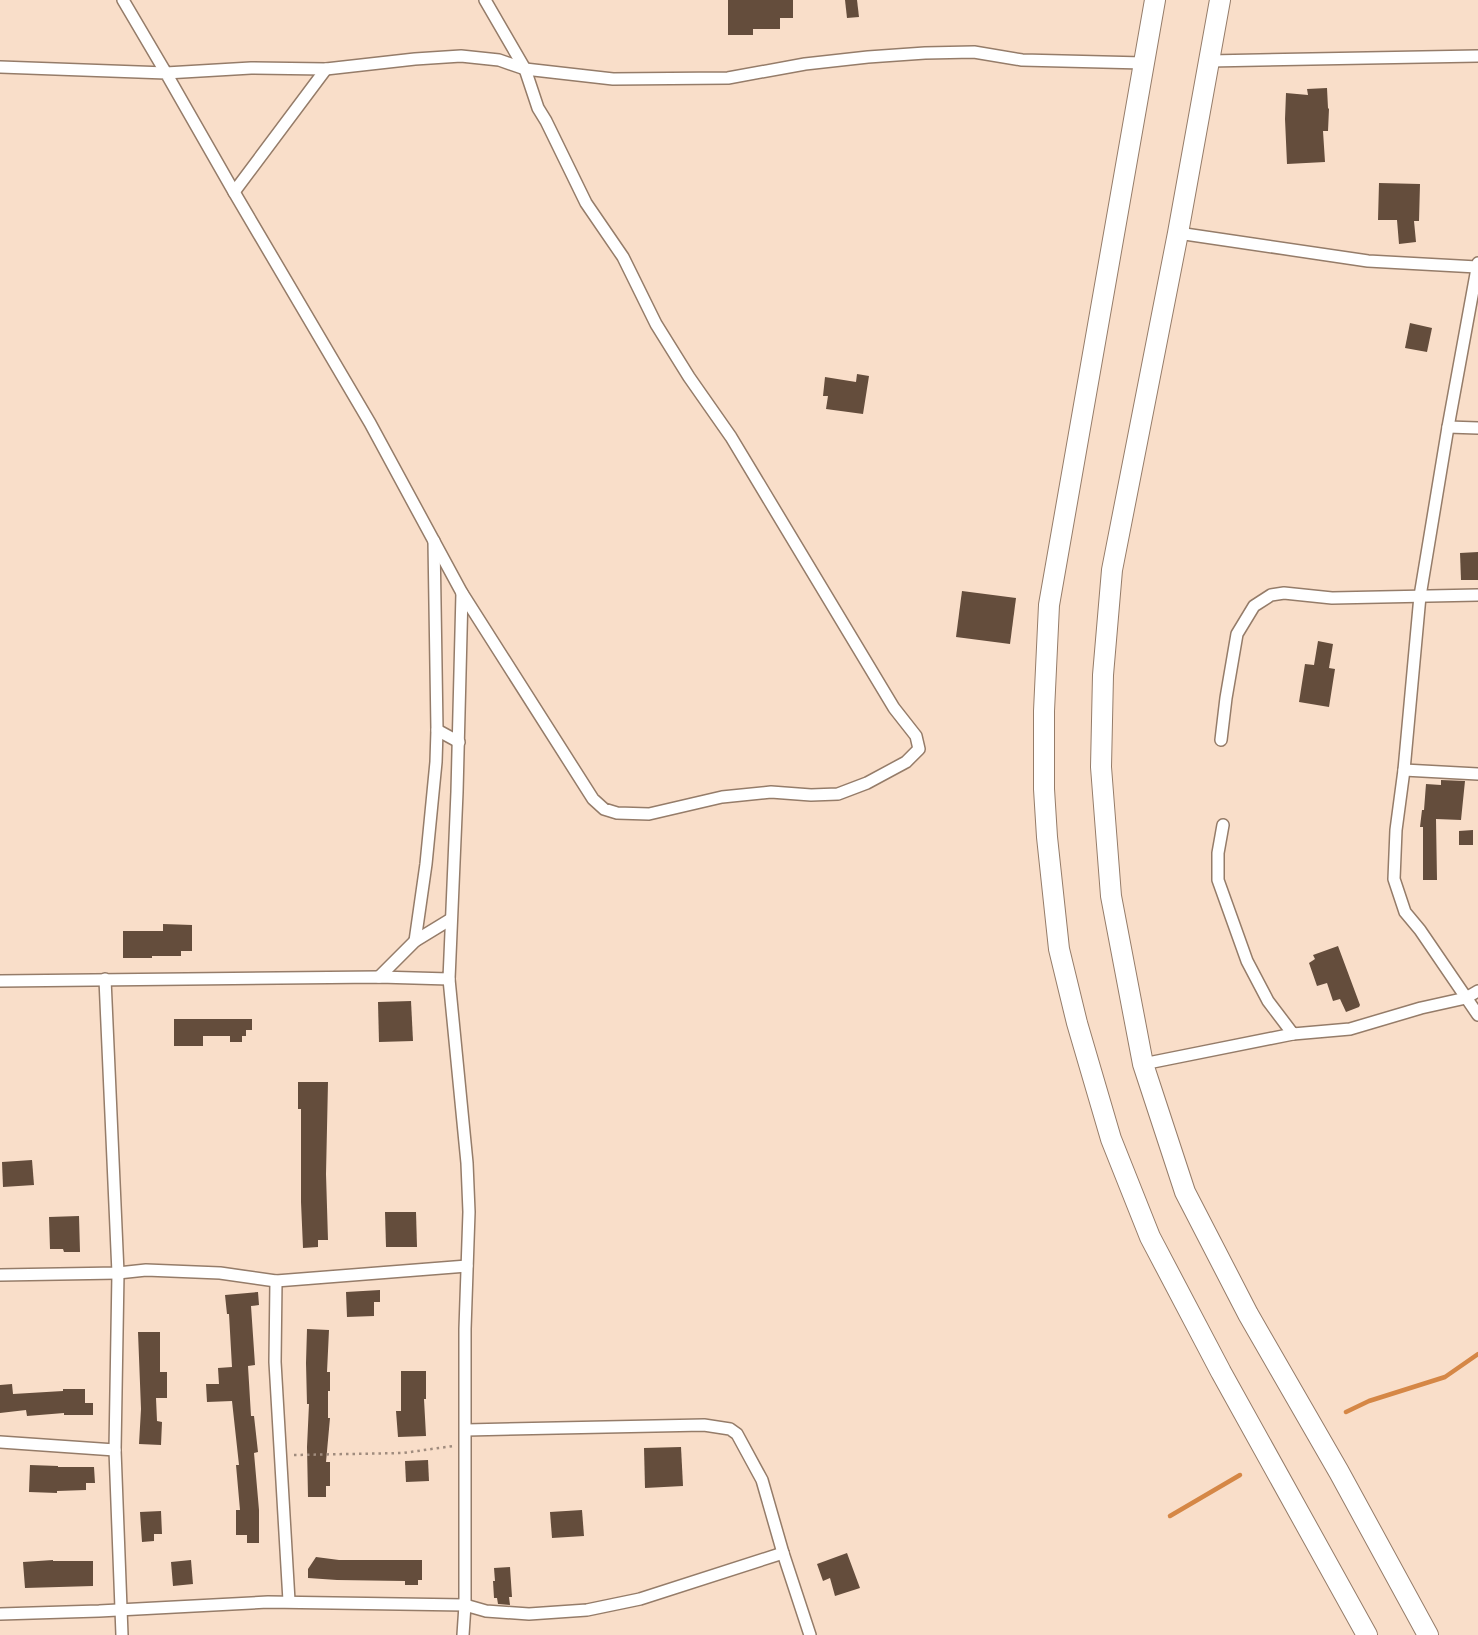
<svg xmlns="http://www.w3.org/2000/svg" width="1478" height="1635" viewBox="0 0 1478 1635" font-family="Mulish,sans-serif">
<rect width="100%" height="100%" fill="#f9dec9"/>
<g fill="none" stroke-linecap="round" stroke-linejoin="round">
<g stroke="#d58746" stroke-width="4.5">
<polyline points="1346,1412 1369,1401 1445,1377 1478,1354"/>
<polyline points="1170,1516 1240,1475"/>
</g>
</g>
<g fill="#644d3c">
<polygon points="728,0 793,0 793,18 780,18 780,29 753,29 753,35 728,35"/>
<polygon points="845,0 857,0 859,17 847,18"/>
<polygon points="1327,88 1328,108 1329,109 1328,131 1323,131 1325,162 1287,164 1285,119 1286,93 1308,95 1307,89"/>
<polygon points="1379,183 1420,184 1419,221 1414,221 1416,242 1399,244 1397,220 1378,220"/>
<polygon points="1410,323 1432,328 1427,352 1405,348"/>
<polygon points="857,374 869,376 863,414 826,409 828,396 823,396 825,377 856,382"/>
<polygon points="1478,552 1478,580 1461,580 1460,553"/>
<polygon points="962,591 1016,598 1010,644 956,637"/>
<polygon points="1318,641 1333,644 1329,668 1335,669 1329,707 1299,702 1305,664 1314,665"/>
<polygon points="1441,780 1465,781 1461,820 1436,819 1437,880 1423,880 1423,827 1420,827 1422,810 1424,810 1426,784 1441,785"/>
<polygon points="1473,830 1473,845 1459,845 1459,831"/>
<polygon points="163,924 192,925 192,951 181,951 181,956 152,956 152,958 123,958 123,931 163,931"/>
<polygon points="1338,946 1360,1005 1359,1007 1346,1012 1340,999 1333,1001 1327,983 1317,986 1309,963 1315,959 1313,955"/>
<polygon points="411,1001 413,1041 379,1042 378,1002"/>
<polygon points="174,1019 252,1019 252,1030 246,1030 246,1036 242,1036 242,1042 230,1042 230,1036 203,1036 203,1046 174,1046"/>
<polygon points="298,1082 328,1082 326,1174 328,1240 318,1240 318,1247 303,1248 301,1202 301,1109 298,1109"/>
<polygon points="32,1160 34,1185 3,1187 2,1162"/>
<polygon points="385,1212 416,1212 417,1247 386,1247"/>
<polygon points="79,1216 80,1252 64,1252 63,1249 50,1249 49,1217"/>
<polygon points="380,1290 380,1302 374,1302 374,1316 347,1317 346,1292"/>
<polygon points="258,1292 259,1305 251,1306 255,1365 248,1366 251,1416 254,1416 258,1452 254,1453 259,1510 259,1543 247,1543 247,1535 236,1535 236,1510 240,1510 236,1465 239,1465 232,1401 207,1402 206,1384 219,1384 218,1368 232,1367 229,1314 227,1314 225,1295"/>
<polygon points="307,1329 329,1330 327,1372 330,1372 330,1391 328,1391 328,1418 330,1418 326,1462 330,1462 330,1486 326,1486 326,1497 308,1497 307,1447 309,1404 307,1404 306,1363"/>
<polygon points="138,1332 160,1332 160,1372 167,1372 167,1398 156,1398 157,1421 162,1422 161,1445 139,1444 141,1409"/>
<polygon points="401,1371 426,1371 426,1399 424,1399 426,1436 398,1437 396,1411 401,1411"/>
<polygon points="12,1384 13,1394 63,1391 63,1389 85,1389 85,1403 93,1403 93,1415 64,1415 64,1413 27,1416 26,1410 0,1413 0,1385"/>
<polygon points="681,1447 683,1486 645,1488 644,1448"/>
<polygon points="428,1460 429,1481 406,1482 405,1461"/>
<polygon points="30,1465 58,1466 58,1467 94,1467 95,1483 86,1483 86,1490 57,1491 57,1493 29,1492"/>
<polygon points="582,1510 584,1536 552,1538 550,1512"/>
<polygon points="161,1511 162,1534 154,1534 154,1541 142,1542 140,1512"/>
<polygon points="847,1553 860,1588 835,1596 830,1578 823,1581 817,1564"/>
<polygon points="316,1557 339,1560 422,1560 422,1580 418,1580 418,1585 405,1585 405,1581 337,1580 308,1578 308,1569"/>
<polygon points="53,1560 53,1561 93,1561 93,1586 25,1588 23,1562"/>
<polygon points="191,1560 193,1584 173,1586 171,1562"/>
<polygon points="510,1567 512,1597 509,1597 510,1605 498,1604 497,1598 494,1598 493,1581 495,1581 494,1568"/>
</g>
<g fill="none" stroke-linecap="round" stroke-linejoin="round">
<defs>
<g id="minor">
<polyline points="123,0 166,73 251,68 326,69 415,59 461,56 499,60 525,69 613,79 728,78 805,64 868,57 925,53 974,52 1022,60 1143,63"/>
<polyline points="1209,61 1478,56"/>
<polyline points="0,67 166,73 234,192 370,423 462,593 593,799 604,809 617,813 649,814 722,797 771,792 811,795 838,794 867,783 906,762 919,749 916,736 894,708 731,437 689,377 656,324 623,257 586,203 546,121 538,108 525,69 485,0"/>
<polyline points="234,192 326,69"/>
<polyline points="1178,233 1368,261 1477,267"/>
<polyline points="1478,263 1448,427 1420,596 1404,770 1396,830 1394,879 1405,912 1420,930 1478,1015"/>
<polyline points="1448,427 1478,428"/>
<polyline points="437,730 459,742"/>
<polyline points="1221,740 1226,698 1237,634 1254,606 1271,595 1284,593 1332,598 1478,595"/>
<polyline points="1404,770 1478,774"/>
<polyline points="1223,825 1218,853 1218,880 1247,961 1268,1001 1293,1034 1350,1029 1421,1008 1466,998 1478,991"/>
<polyline points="415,941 426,864 436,762 437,730 434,541"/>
<polyline points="379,977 415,941 451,919"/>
<polyline points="105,979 118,1273 115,1450 122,1635"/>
<polyline points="0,981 379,977 449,979 457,792 462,593"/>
<polyline points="1143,1064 1293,1034"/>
<polyline points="0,1275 118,1273 146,1270 220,1273 276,1281 467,1266"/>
<polyline points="276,1281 275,1362 289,1601"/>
<polyline points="466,1430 704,1425 730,1429 737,1434 762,1480 783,1553 810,1635"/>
<polyline points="0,1442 115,1450"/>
<polyline points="0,1614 99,1611 268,1602 465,1605 465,1329 469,1212 467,1163 449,979"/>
<polyline points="463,1635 465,1605 486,1611 529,1614 587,1610 640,1599 783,1553"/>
</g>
<g id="trunk">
<polyline points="1155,0 1049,605 1044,711 1044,789 1047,837 1059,949 1077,1023 1111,1139 1150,1237 1221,1372 1367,1635"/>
<polyline points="1220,0 1178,233 1112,570 1103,675 1101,767 1111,896 1143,1064 1185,1192 1248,1314 1339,1472 1428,1635"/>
</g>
</defs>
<use href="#minor" stroke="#957c69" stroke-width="14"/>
<use href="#trunk" stroke="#957c69" stroke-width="22"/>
<polyline stroke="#a08c7e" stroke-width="2.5" stroke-dasharray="2.5 4" stroke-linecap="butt" points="294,1455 403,1453 453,1446"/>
<use href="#minor" stroke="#fff" stroke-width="11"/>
<use href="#trunk" stroke="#fff" stroke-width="20"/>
</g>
</svg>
